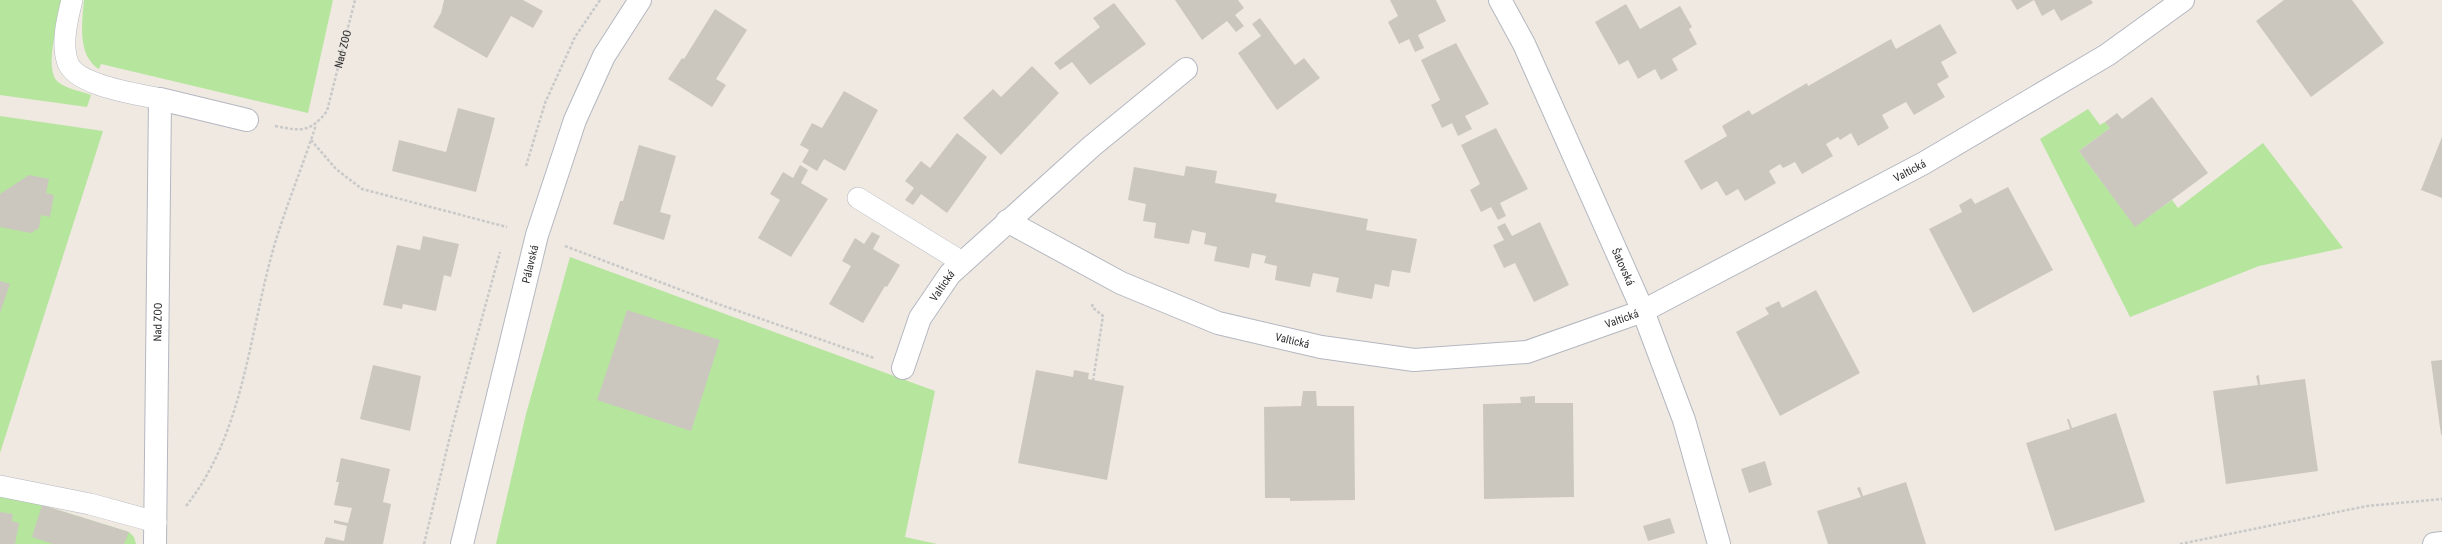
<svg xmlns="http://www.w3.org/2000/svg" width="2442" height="544" viewBox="0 0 2442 544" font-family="'Roboto Condensed',sans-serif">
<rect width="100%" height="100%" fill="#efe9e1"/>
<g fill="#b6e59e">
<path d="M0,0H63C59,18 43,69 58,82C67,89 81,91 91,95L87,107L0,95Z"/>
<path d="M84,0H333L308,113L101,64L99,69C77,55 82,23 84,0Z"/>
<polygon points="2088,109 2100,125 2105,122 2110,128 2079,151 2135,226 2172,200 2178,208 2263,143 2343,248 2259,266 2130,317 2040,139"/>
<polygon points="0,116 103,131 0,453"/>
<polygon points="570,257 935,391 905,537 937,544 496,544 526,414"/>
<polygon points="0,495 42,505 129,532 134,537 136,544 0,544"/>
</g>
<g fill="#cbc7bf">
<polygon points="444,0 523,0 543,11 533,28 511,16 487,58 433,27 441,13"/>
<polygon points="1175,0 1238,0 1244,8 1235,15 1244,26 1236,32 1227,21 1202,40"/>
<polygon points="1390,0 1436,0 1446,21 1418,35 1424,48 1415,52 1409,39 1399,44 1388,22 1398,16"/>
<polygon points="2011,0 2091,0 2093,3 2061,21 2054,9 2042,16 2034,0 2017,10"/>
<polygon points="2284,0 2352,0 2384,43 2311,97 2256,21"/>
<polygon points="1114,3 1146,44 1090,85 1072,62 1060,70 1054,63 1100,27 1093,18"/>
<polygon points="1626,4 1640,29 1680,6 1692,27 1689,29 1697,44 1672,59 1678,70 1661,80 1655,69 1638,79 1628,60 1619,65 1595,22"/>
<polygon points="715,9 747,30 716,79 726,85 712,107 668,79 682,58 684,59"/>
<polygon points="1260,18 1295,65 1304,58 1320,78 1277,110 1238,53 1261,36 1252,24"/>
<polygon points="1940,24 1957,53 1941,62 1949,77 1937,84 1945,97 1914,115 1906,102 1882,115 1889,128 1858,146 1851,133 1840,140 1838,137 1826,144 1833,156 1802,174 1795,162 1783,168 1780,164 1769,171 1776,183 1745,201 1738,189 1726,196 1717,181 1701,190 1684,161 1727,136 1722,126 1749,110 1752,115 1807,83 1808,86 1891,39 1896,49"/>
<polygon points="1456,43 1489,104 1465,116 1472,129 1458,136 1452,123 1442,128 1431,105 1440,100 1421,60"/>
<polygon points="1032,66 1059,93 1001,155 963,118 993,89 1001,97"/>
<polygon points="844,91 878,110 845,171 824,159 817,171 802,162 809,150 800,145 812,123 822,128"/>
<polygon points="2152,97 2208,173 2135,227 2079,151 2110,128 2105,122 2117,113 2122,119"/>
<polygon points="458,108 495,118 476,192 392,171 399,140 446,152"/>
<polygon points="1496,128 1528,189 1500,203 1506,216 1498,220 1491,207 1481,212 1470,190 1480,184 1461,145"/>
<polygon points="957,133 987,157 947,213 921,194 913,205 905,200 914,188 905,181 921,161 930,168"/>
<polygon points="2442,137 2442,198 2421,190"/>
<polygon points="639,145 676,156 660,212 671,215 664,240 613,224 620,201 623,201"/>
<polygon points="800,165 808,170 801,183 828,199 791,257 758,238 780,200 770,194 783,172 793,178"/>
<polygon points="1186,166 1217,171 1215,183 1277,194 1275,202 1368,219 1366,230 1417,239 1410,273 1392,270 1389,287 1375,284 1372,299 1336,292 1339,278 1313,273 1310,287 1275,280 1277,266 1264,263 1266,256 1252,253 1249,268 1214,261 1217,247 1204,244 1206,233 1192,230 1189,244 1154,238 1156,223 1143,221 1146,204 1128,200 1134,167 1184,176"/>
<polygon points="29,175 49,179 46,193 54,195 50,217 41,215 39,228 31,233 0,227 0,194"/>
<polygon points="2008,187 2053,270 1973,313 1929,229 1962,212 1959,205 1971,198 1975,204"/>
<polygon points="1540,222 1569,285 1534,302 1515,263 1504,268 1493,245 1504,240 1497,227 1505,223 1512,236"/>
<polygon points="872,232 880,236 873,249 900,265 887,287 885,286 863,323 829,304 851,266 842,261 855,238 864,244"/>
<polygon points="423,236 459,244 451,277 444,275 436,311 403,304 402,309 383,305 397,245 420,250"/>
<polygon points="0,281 10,284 0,313"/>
<polygon points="1816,290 1860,373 1780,416 1736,332 1769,314 1765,308 1779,301 1782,308"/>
<polygon points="627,310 720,340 691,431 597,400"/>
<polygon points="2442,360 2442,434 2441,435 2431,361"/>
<polygon points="373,365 421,376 410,431 360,419"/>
<polygon points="1036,370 1073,377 1074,370 1089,373 1088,379 1124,386 1107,480 1018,463"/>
<polygon points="2259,375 2260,385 2305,379 2318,471 2226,484 2213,391 2258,385 2256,376"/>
<polygon points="1303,391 1316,391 1317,406 1354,406 1355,500 1290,501 1290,498 1265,498 1264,407 1301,406"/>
<polygon points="1535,396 1535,403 1573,403 1574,497 1484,499 1483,404 1521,403 1520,397"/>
<polygon points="2116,413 2145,502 2055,531 2026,443 2070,429 2067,419 2069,419 2072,428"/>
<polygon points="341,458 390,469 383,502 391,504 383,544 324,544 326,537 344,541 347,526 334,523 334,520 348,523 352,508 334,505 339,482 336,482"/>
<polygon points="1765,461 1772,485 1749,493 1741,469"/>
<polygon points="1906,482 1926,544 1828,544 1817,511 1861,497 1857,488 1860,487 1863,496"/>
<polygon points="42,505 129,532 124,544 53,544 32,537"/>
<polygon points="0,512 13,514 12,521 19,523 15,544 0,544"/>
<polygon points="1670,518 1675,533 1648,541 1643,526"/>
</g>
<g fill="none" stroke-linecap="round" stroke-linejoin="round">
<defs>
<g id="lane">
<path d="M72,0C67,20 61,44 68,63C77,86 138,94 160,99"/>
<polyline points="858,198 962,262"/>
<polyline points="0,486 90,504 156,522"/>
</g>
<g id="street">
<path id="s2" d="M1500,0L1524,44L1643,311L1684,420L1719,544"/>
<path id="s3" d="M1007,221L1121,283L1218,323L1321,347L1414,360L1527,352L1643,311L1924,163L2107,55L2183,0"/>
<path id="s4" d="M903,368L920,318L950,274L1092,146L1186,69"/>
<path id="s5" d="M155,544L160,99L247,120"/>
<path id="s6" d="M462,544L537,235L575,120L604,56L640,0"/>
<polyline points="2434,544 2442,543"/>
</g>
</defs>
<use href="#lane" stroke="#b4b7c1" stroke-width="22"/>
<use href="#street" stroke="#b4b7c1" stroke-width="24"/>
<g stroke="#c9c9c9" stroke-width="2.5" stroke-dasharray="3 2" stroke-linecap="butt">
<path id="s1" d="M275,126C301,131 310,133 327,111L355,0"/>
<polyline points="311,140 336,169 362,189 507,227"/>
<polyline points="526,166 545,103 575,37 600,0"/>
<polyline points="565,246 718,304 874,358"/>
<polyline points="1093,381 1103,316 1092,307 1093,302"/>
<path d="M186,506C245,432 249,331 275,243C287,204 303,165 316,125"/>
<polyline points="424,544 453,424 500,252"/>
<polyline points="2180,544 2367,506 2442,499"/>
</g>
<use href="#lane" stroke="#fff" stroke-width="21"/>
<use href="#street" stroke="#fff" stroke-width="22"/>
</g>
<g text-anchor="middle" stroke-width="3.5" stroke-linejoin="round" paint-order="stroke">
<g font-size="11" fill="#2e2e2e" stroke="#fff">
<text dy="4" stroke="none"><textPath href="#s1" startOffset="123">Nad ZOO</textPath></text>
<text dy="4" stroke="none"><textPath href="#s3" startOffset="972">Valtická</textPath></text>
<text dy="4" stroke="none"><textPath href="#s6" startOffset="288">Pálavská</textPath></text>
<text dy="4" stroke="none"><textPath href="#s2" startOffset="294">Šatovská</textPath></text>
<text dy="4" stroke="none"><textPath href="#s4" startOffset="92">Valtická</textPath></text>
<text dy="4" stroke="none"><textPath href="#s3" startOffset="648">Valtická</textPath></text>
<text dy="4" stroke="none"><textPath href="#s5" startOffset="222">Nad ZOO</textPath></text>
<text dy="4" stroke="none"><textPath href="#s3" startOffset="311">Valtická</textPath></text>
</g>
</g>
</svg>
